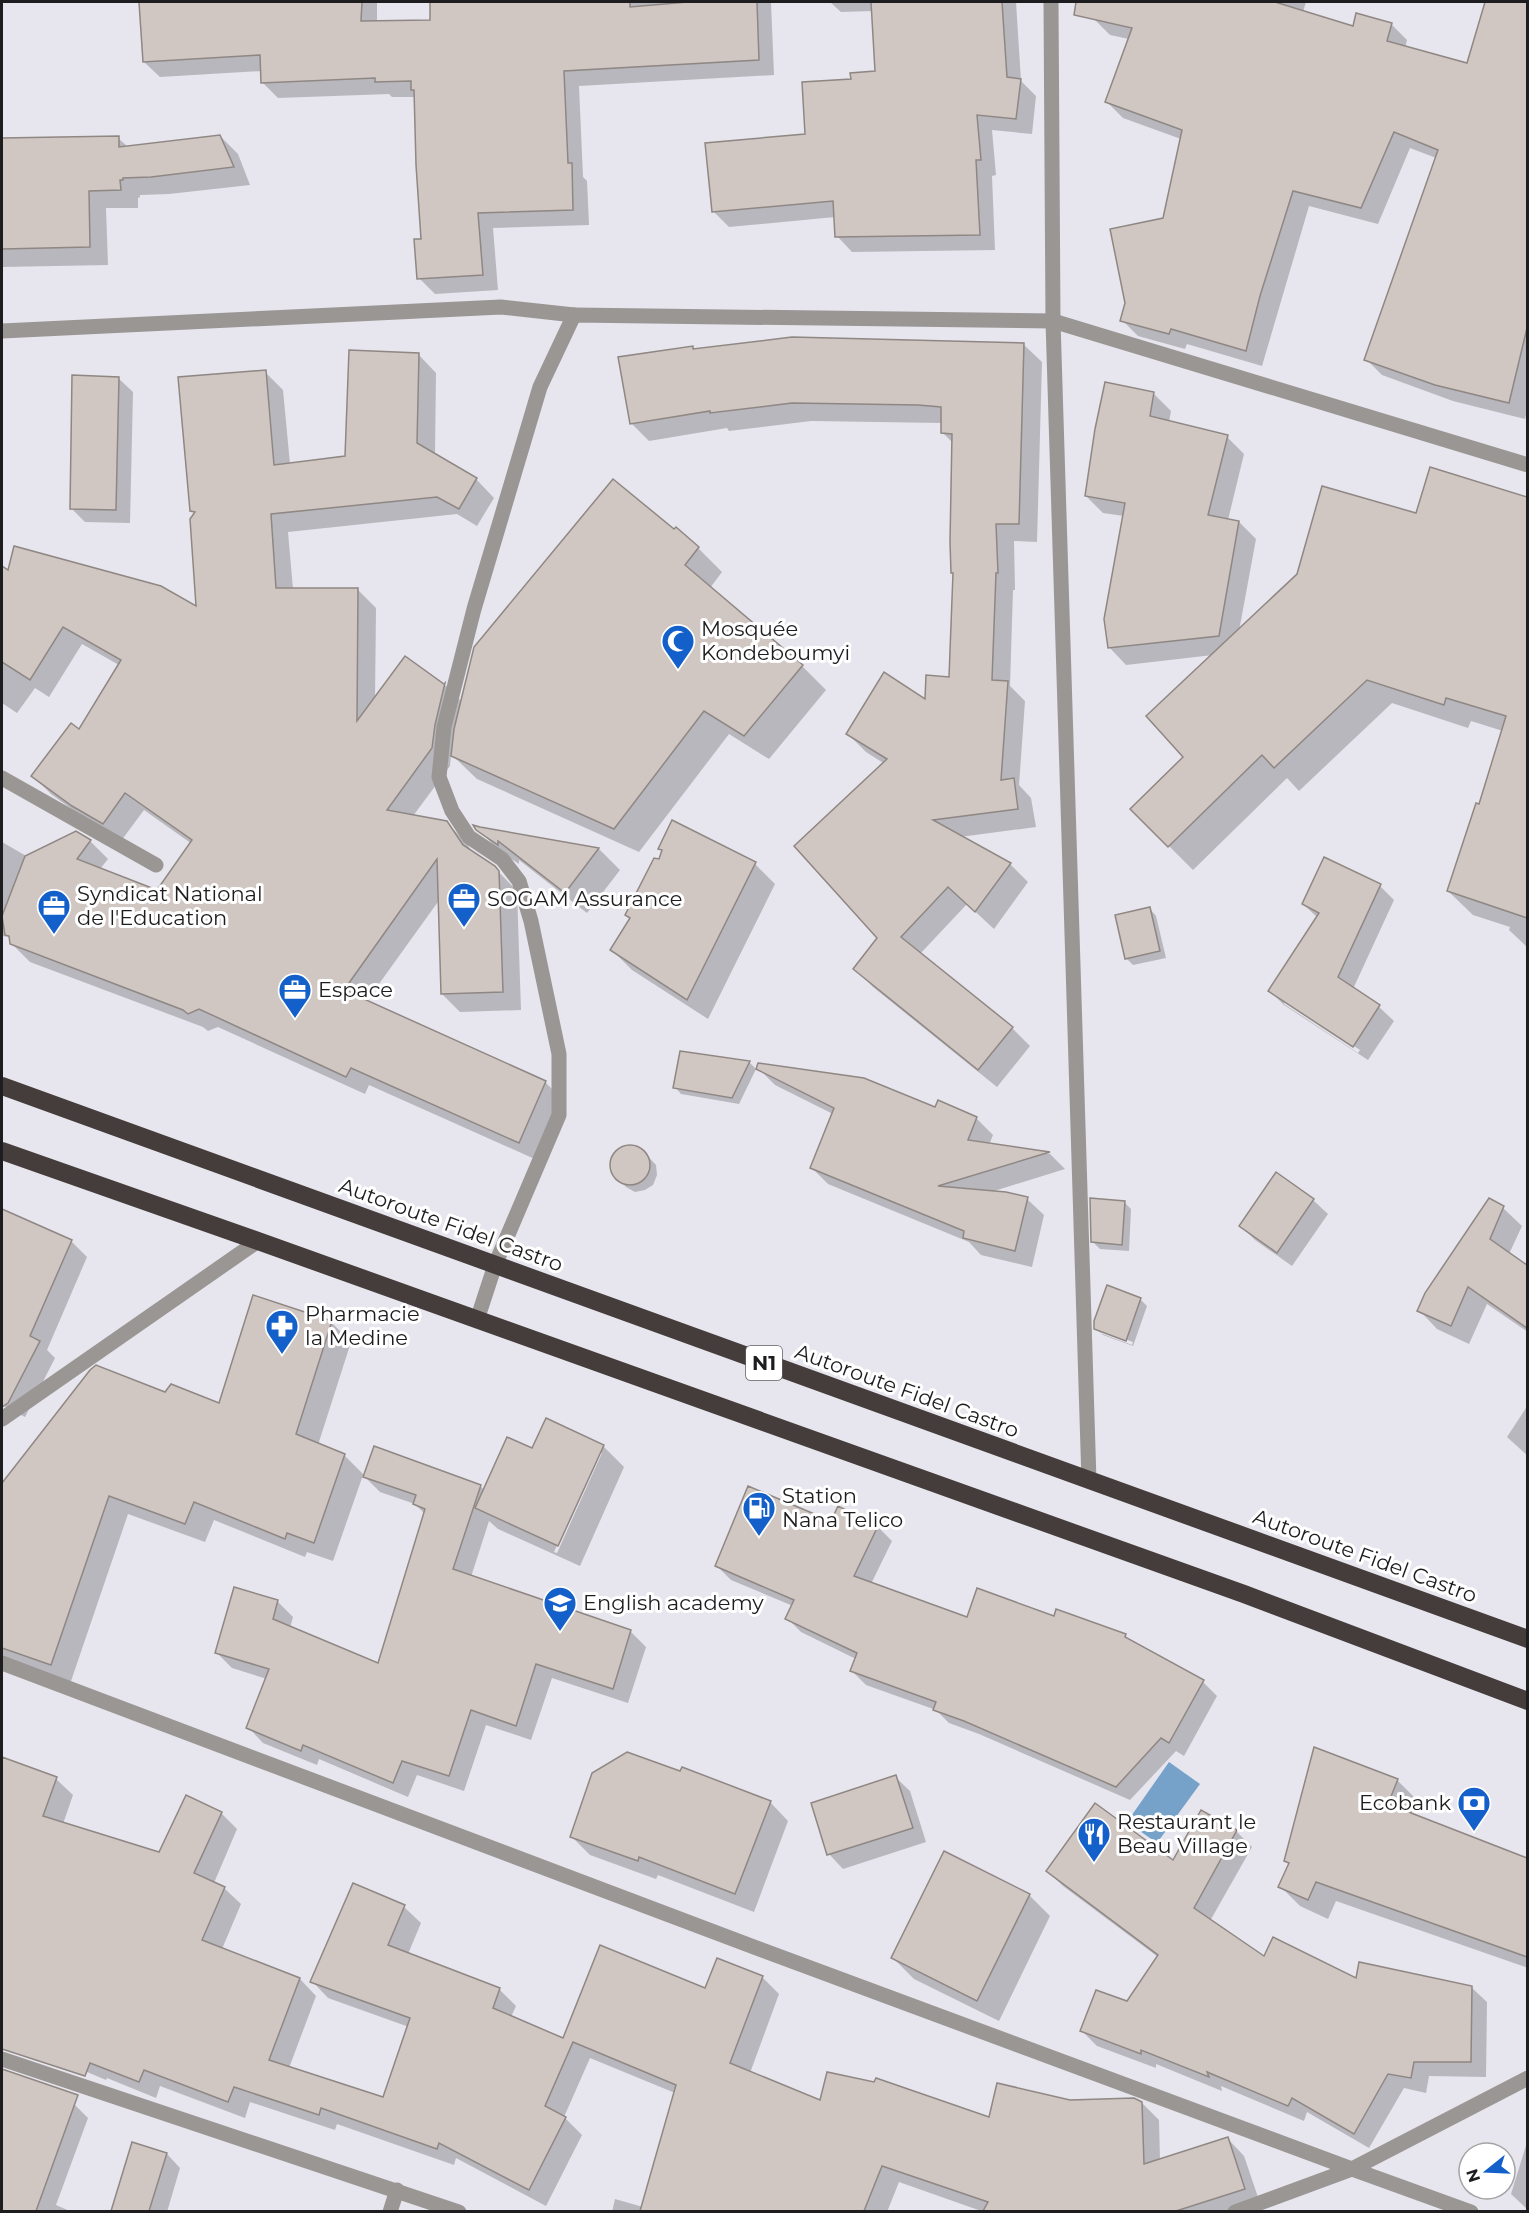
<svg xmlns="http://www.w3.org/2000/svg" width="1529" height="2213" viewBox="0 0 1529 2213" font-family="Montserrat,sans-serif">
<rect width="100%" height="100%" fill="#e7e5ed"/>
<polygon fill="#76a2ca" points="1169,1762 1200,1784 1157,1843 1127,1822"/>
<g fill="#0003" fill-rule="evenodd">
<polygon points="141,2 377,2 377,23 432,21 432,2 769,2 771,3 774,75 579,86 583,177 587,181 589,225 493,228 498,290 435,294 419,278 422,240 416,97 392,97 389,94 278,98 262,82 262,71 160,77 144,62"/>
<polygon points="830,2 1016,2 1021,81 1036,96 1032,134 992,130 996,175 992,176 995,250 852,252 837,236 835,217 729,227 713,211 807,135 852,81 877,72 873,11 841,12"/>
<polygon points="1098,2 1306,2 1303,12 1354,28 1391,24 1407,40 1405,48 1468,65 1485,2 1528,2 1528,167 1453,141 1444,161 1410,148 1378,224 1309,206 1262,366 1187,344 1185,349 1138,336 1122,320 1164,220 1181,139 1123,118 1107,102 1129,39 1110,35 1094,19"/>
<polygon points="220,136 238,154 250,185 169,194 140,195 140,197 138,198 138,208 106,208 108,265 2,267 2,140 118,138 128,147"/>
<polygon points="1434,164 1528,210 1528,407 1525,419 1453,401 1382,375 1366,359"/>
<polygon points="1023,344 1042,362 1037,542 1014,541 1015,590 1013,590 1010,686 1025,701 1019,785 1031,798 1036,827 960,837 1010,864 1028,882 994,929 967,904 920,954 1012,1028 1030,1046 997,1087 873,987 855,969 879,938 885,764 866,752 848,734 926,701 951,678 954,574 952,573 954,444 942,432 943,423 811,421 729,431 727,428 649,441 631,423 692,347 695,350"/>
<polygon points="418,354 436,373 435,455 476,479 494,498 477,526 457,514 288,532 293,589 358,590 376,608 375,699 405,658 445,685 462,702 674,531 698,548 722,572 710,588 802,666 826,690 769,759 729,734 639,852 477,779 451,754 450,766 413,816 446,822 465,841 473,853 494,867 517,891 521,1010 460,1012 442,994 440,899 366,1002 545,1082 563,1100 537,1160 369,1085 365,1094 218,1027 208,1031 203,1027 30,962 11,943 9,937 2,936 2,842 28,857 90,841 108,859 100,869 158,892 192,844 144,810 121,841 92,824 51,794 33,776 79,731 119,665 82,644 49,697 35,688 17,713 2,703 2,568 9,572 198,609 195,514 192,511 265,372 283,390 290,464 346,457"/>
<polygon points="118,378 133,392 130,523 85,522 71,508"/>
<polygon points="1154,394 1171,411 1169,422 1227,437 1244,454 1228,520 1239,522 1256,539 1239,631 1417,515 1431,469 1528,498 1528,948 1509,930 1510,927 1473,915 1448,891 1480,805 1503,731 1471,721 1468,728 1392,703 1299,791 1287,778 1193,870 1169,846 1185,757 1213,655 1126,665 1109,647 1124,516 1103,513 1086,496"/>
<polygon points="476,827 599,849 620,870 587,913 519,860 519,864 499,851"/>
<polygon points="660,849 755,864 775,884 708,1019 632,970 612,950 631,920 627,915 660,860 663,851"/>
<path d="M1380,886L1394,900L1353,989L1379,1007L1394,1021L1368,1060L1284,1005L1270,991L1318,918L1303,904ZM1284,1000L1360,1050L1358,1053L1284,1004Z"/>
<polygon points="1150,909 1156,916 1166,958 1133,965 1126,958"/>
<polygon points="681,1053 750,1063 756,1069 739,1104 681,1094 675,1087"/>
<polygon points="758,1068 936,1109 939,1102 977,1119 993,1135 989,1145 1050,1154 1065,1169 991,1192 1027,1199 1044,1215 1032,1267 981,1255 969,1242 828,1184 811,1167 833,1114 775,1085"/>
<polygon points="623,1146 633,1146 642,1150 656,1165 657,1175 653,1185 645,1190 635,1192 626,1187 612,1171 611,1161 615,1152"/>
<polygon points="1276,1174 1313,1200 1328,1214 1292,1266 1255,1240 1241,1226"/>
<polygon points="1490,1200 1503,1208 1522,1226 1509,1254 1528,1267 1528,1332 1487,1304 1469,1344 1437,1329 1419,1310"/>
<polygon points="1124,1202 1131,1209 1129,1251 1100,1249 1093,1242"/>
<polygon points="2,1210 71,1241 87,1257 47,1350 55,1358 25,1417 2,1405"/>
<path d="M1140,1299L1147,1306L1133,1346L1103,1335L1096,1328ZM1100,1330L1133,1342L1132,1345L1100,1333Z"/>
<path d="M331,1322L351,1342L318,1445L344,1455L365,1476L480,1486L484,1490L533,1450L603,1446L624,1467L580,1566L498,1529L489,1521L471,1577L630,1631L646,1647L628,1703L552,1678L531,1740L486,1725L464,1791L417,1775L408,1797L319,1759L317,1765L263,1743L248,1727L267,1679L232,1668L217,1653L277,1601L293,1617L290,1628L379,1665L425,1514L415,1504L380,1492L363,1475L333,1561L307,1552L305,1557L214,1520L205,1542L128,1514L70,1684L2,1660V1486L91,1371L166,1394L220,1405ZM599,1453H602L557,1553L554,1552Z"/>
<polygon points="1528,1405 1528,1456 1507,1437"/>
<polygon points="839,1508 878,1527 892,1541 871,1584 968,1619 1055,1618 1057,1611 1125,1636 1132,1642 1203,1682 1217,1696 1184,1756 1176,1751 1130,1800 979,1734 949,1723 936,1710 866,1685 852,1671 856,1659 801,1632 787,1618 793,1606 731,1580 717,1566 832,1523"/>
<polygon points="2,1765 56,1779 73,1795 63,1824 160,1854 221,1813 237,1829 214,1883 224,1888 241,1904 222,1949 300,1979 316,1996 289,2068 384,2098 409,2027 328,1998 312,1981 404,1907 421,1923 408,1954 499,1989 516,2006 511,2017 564,2040 706,1990 762,1977 779,1994 750,2073 821,2102 990,2119 1069,2102 1142,2103 1159,2120 1160,2161 1228,2139 1244,2156 1261,2206 1243,2212 984,2212 899,2182 887,2212 612,2212 615,2199 643,2207 675,2093 590,2058 564,2117 582,2135 546,2206 456,2158 454,2165 337,2124 335,2130 250,2102 245,2118 160,2086 156,2098 107,2078 106,2080 2,2036"/>
<polygon points="895,1777 910,1791 926,1842 843,1869 829,1854"/>
<polygon points="1397,1780 1417,1800 1411,1815 1528,1859 1528,1968 1336,1901 1328,1919 1300,1906 1280,1886 1290,1864 1286,1860"/>
<polygon points="770,1802 788,1821 754,1912 658,1875 656,1879 590,1855 572,1837"/>
<polygon points="1202,1812 1237,1832 1252,1847 1210,1921 1264,1959 1357,1980 1471,1987 1487,2002 1486,2077 1429,2076 1426,2093 1404,2088 1369,2148 1307,2112 1304,2121 1221,2086 1222,2091 1156,2064 1156,2068 1097,2046 1082,2031 1127,2003 1158,1957 1063,1886 1048,1871 1173,1863"/>
<polygon points="1029,1895 1050,1916 999,2021 914,1979 893,1958"/>
<polygon points="2,2083 74,2104 88,2118 56,2205 72,2212 2,2212"/>
<polygon points="1528,2139 1528,2210 1511,2194"/>
<polygon points="133,2144 167,2154 180,2168 167,2212 112,2212"/>
</g>
<g fill="#d0c7c3" stroke="#8f8783" stroke-width="1.5">
<polygon points="139,2 362,2 361,21 430,20 430,2 630,2 630,7 688,2 757,2 759,60 564,71 568,163 572,163 573,210 478,213 483,275 417,279 414,239 421,239 416,165 414,90 411,90 411,81 375,82 375,78 261,83 260,55 143,62"/>
<polygon points="871,2 1002,2 1007,77 1021,79 1016,119 977,115 981,160 976,160 980,235 835,237 833,201 712,212 705,143 805,134 802,82 851,79 850,73 875,71"/>
<polygon points="1076,2 1275,2 1353,26 1356,13 1392,23 1387,41 1467,63 1485,2 1527,2 1527,328 1509,403 1435,385 1364,360 1438,150 1394,132 1361,208 1293,191 1260,296 1246,351 1171,329 1169,334 1120,321 1125,303 1110,229 1163,218 1182,130 1105,102 1132,28 1074,15"/>
<polygon points="220,135 234,167 151,177 123,178 123,180 120,180 121,190 89,191 90,247 2,249 2,138 119,136 119,147"/>
<polygon points="792,337 1024,343 1019,524 996,524 998,573 996,573 992,680 1008,681 1001,780 1014,778 1018,809 933,820 1011,863 975,912 948,887 901,937 1013,1027 978,1070 853,969 877,938 794,846 887,759 846,734 884,672 925,699 926,675 949,677 953,573 951,573 950,542 952,434 941,433 941,407 918,405 792,403 710,413 710,411 630,424 618,357 693,346 693,349"/>
<polygon points="349,350 419,353 417,443 477,478 459,509 437,497 271,514 276,588 358,588 357,721 405,656 444,684 445,683 435,725 432,748 387,810 447,821 463,845 495,866 499,871 503,992 441,994 437,859 344,990 546,1081 519,1143 351,1068 346,1077 199,1009 188,1014 183,1010 10,944 9,936 5,935 2,916 25,856 76,831 91,840 77,859 157,890 192,840 125,793 103,824 72,806 31,776 71,723 79,729 121,660 63,627 30,680 2,662 2,566 8,570 14,546 161,586 196,606 190,519 195,512 190,511 178,377 266,370 274,465 345,456"/>
<polygon points="72,375 119,377 116,510 70,509"/>
<polygon points="1105,382 1154,392 1150,416 1228,435 1208,515 1239,521 1219,636 1108,648 1104,619 1125,503 1085,496 1095,429"/>
<polygon points="1430,467 1527,497 1527,918 1447,891 1476,803 1479,804 1506,716 1446,698 1444,705 1367,680 1274,768 1262,755 1168,847 1130,809 1183,757 1146,716 1297,574 1322,486 1416,513"/>
<polygon points="613,479 674,529 676,527 699,547 685,565 803,665 744,736 704,711 614,829 451,756 454,729 474,647"/>
<polygon points="672,820 756,862 687,1000 610,950 630,918 625,915 654,858 659,859 662,850 658,849"/>
<polygon points="473,825 480,827 599,848 565,893 498,841 498,845 476,830"/>
<polygon points="1324,857 1381,884 1338,977 1380,1005 1353,1047 1268,991 1319,913 1302,904"/>
<polygon points="1150,907 1160,951 1125,959 1115,915"/>
<polygon points="680,1051 750,1061 732,1098 673,1088"/>
<polygon points="758,1063 864,1078 935,1107 938,1100 977,1117 968,1140 1050,1152 938,1186 1006,1192 1028,1197 1015,1251 963,1238 964,1231 810,1168 834,1108 756,1069"/>
<circle cx="630" cy="1165" r="20"/>
<polygon points="1276,1172 1314,1199 1277,1253 1239,1226"/>
<polygon points="1090,1198 1125,1201 1122,1245 1091,1242"/>
<polygon points="1489,1198 1504,1206 1490,1239 1527,1265 1527,1328 1468,1287 1451,1326 1417,1311 1425,1293"/>
<polygon points="2,1209 72,1240 30,1336 40,1341 8,1403 2,1407"/>
<polygon points="1107,1285 1141,1298 1126,1341 1094,1329 1094,1321"/>
<polygon points="253,1295 332,1321 296,1434 345,1454 314,1543 287,1533 285,1539 194,1502 185,1524 109,1496 51,1665 2,1648 2,1483 90,1370 96,1365 165,1392 171,1384 219,1403"/>
<polygon points="546,1418 604,1445 558,1546 475,1508 507,1437 532,1448"/>
<polygon points="374,1446 481,1485 453,1569 631,1630 613,1689 536,1664 516,1726 471,1710 449,1776 402,1761 393,1783 303,1745 301,1751 246,1728 269,1669 215,1653 234,1587 278,1600 273,1619 378,1663 425,1509 413,1504 416,1495 363,1477"/>
<polygon points="748,1486 831,1521 838,1506 878,1526 854,1576 967,1617 977,1588 1054,1616 1056,1609 1126,1634 1125,1637 1204,1680 1169,1743 1161,1738 1116,1787 964,1721 933,1710 936,1702 850,1671 857,1653 785,1619 794,1600 715,1566"/>
<polygon points="1314,1747 1398,1779 1388,1804 1527,1858 1527,1957 1316,1882 1308,1900 1278,1887 1289,1863 1284,1861"/>
<polygon points="627,1752 680,1771 682,1767 771,1801 735,1894 639,1857 638,1861 570,1837 592,1773"/>
<polygon points="2,1757 57,1777 43,1816 159,1852 186,1795 222,1812 194,1873 225,1887 202,1940 300,1978 269,2060 383,2097 410,2018 310,1982 353,1883 405,1905 388,1945 500,1988 493,2008 563,2038 600,1945 705,1988 717,1958 763,1976 730,2063 820,2100 827,2072 874,2082 876,2078 989,2117 997,2083 1070,2100 1134,2098 1142,2102 1144,2164 1228,2137 1245,2189 1176,2211 983,2211 988,2202 882,2166 864,2211 640,2211 676,2085 573,2042 545,2106 566,2117 529,2190 439,2143 437,2149 321,2108 319,2115 234,2087 228,2102 144,2070 139,2082 90,2063 85,2076 2,2049"/>
<polygon points="896,1775 913,1828 827,1855 811,1803"/>
<polygon points="1095,1803 1173,1860 1201,1810 1237,1830 1194,1908 1264,1956 1273,1937 1356,1978 1359,1962 1472,1986 1471,2062 1414,2062 1411,2078 1388,2074 1354,2134 1292,2098 1288,2106 1207,2072 1209,2077 1141,2050 1141,2054 1080,2031 1096,1990 1127,2001 1158,1955 1046,1871"/>
<polygon points="944,1851 1030,1894 977,2001 891,1958"/>
<polygon points="2,2069 78,2095 36,2211 2,2211"/>
<polygon points="132,2142 167,2153 149,2211 111,2211"/>
</g>
<g fill="none" stroke-linecap="round" stroke-linejoin="round">
<g stroke="#9a9694" stroke-width="15">
<polyline points="1051,2 1053,321 1089,1481"/>
<polyline points="2,331 501,307 574,315"/>
<polyline points="2,778 156,865"/>
<polyline points="477,1320 495,1265 559,1115 559,1054 531,921 519,881 502,859 469,837 452,811 439,777 444,727 474,609 540,387 574,315 1053,321 1528,465"/>
<polyline points="2,1419 258,1241"/>
<polyline points="2,1663 746,1944 1352,2169 1471,2212"/>
<polyline points="2,2059 459,2212"/>
<polyline points="390,2212 397,2190"/>
<polyline points="1235,2212 1352,2169 1528,2078"/>
</g>
<g stroke="#453d3b" stroke-width="18">
<polyline points="2,1086 1528,1639"/>
<polyline points="2,1151 258,1241 1244,1594 1528,1701"/>
</g>
</g>
<defs>
<symbol id="mosque-pin" viewBox="-11 -11 22 30"><path d="M0 17L-7.5 6A9.5 9.5 0 1 1 7.5 6Z" fill="#1360ca" stroke="#fff"/><path d="M3.5-4.9A6 6 0 1 0 3.5 4.9A5 5 0 1 1 3.5-4.9Z" fill="#fff"/></symbol>
<symbol id="office-pin" viewBox="-11 -11 22 30"><path d="M0 17L-7.5 6A9.5 9.5 0 1 1 7.5 6Z" fill="#1360ca" stroke="#fff"/><path d="M-6-3h4V-5.5h4V-3h4V5H-6ZM-1-4.5V-3h2v-1.5ZM-6 0V1H6V0Z" fill="#fff"/></symbol>
<symbol id="pharmacy-pin" viewBox="-11 -11 22 30"><path d="M0 17L-7.5 6A9.5 9.5 0 1 1 7.5 6Z" fill="#1360ca" stroke="#fff"/><path d="M-2-6h4v4h4v4h-4v4h-4v-4h-4v-4h4Z" fill="#fff"/></symbol>
<symbol id="fuel-pin" viewBox="-11 -11 22 30"><path d="M0 17L-7.5 6A9.5 9.5 0 1 1 7.5 6Z" fill="#1360ca" stroke="#fff"/><path d="M-5.5-6h7V0h2V4h1.3V-2.5L3-4.5l.8-.8L6-3V5H2.5V1h-1V6h-7ZM-4.2-4.7v3.2H.2V-4.7Z" fill="#fff"/></symbol>
<symbol id="school-pin" viewBox="-11 -11 22 30"><path d="M0 17L-7.5 6A9.5 9.5 0 1 1 7.5 6Z" fill="#1360ca" stroke="#fff"/><path d="M0-5L7-2L0 1L-7-2ZM-4 1L0 2.5L4 1V4Q0 6-4 4Z" fill="#fff"/></symbol>
<symbol id="bank-pin" viewBox="-11 -11 22 30"><path d="M0 17L-7.5 6A9.5 9.5 0 1 1 7.5 6Z" fill="#1360ca" stroke="#fff"/><path d="M-6-4H6V4H-6ZM0-2.3a2.3 2.3 0 1 0 0 4.6a2.3 2.3 0 1 0 0-4.6Z" fill="#fff"/></symbol>
<symbol id="restaurant-pin" viewBox="-11 -11 22 30"><path d="M0 17L-7.5 6A9.5 9.5 0 1 1 7.5 6Z" fill="#1360ca" stroke="#fff"/><path d="M-5-6h1v4h1v-4h1v4h1v-4h1v5L-1.5 .5V6h-2V.5L-5-1ZM5-6V6H3V1.5H1.5Q1.5-4 5-6Z" fill="#fff"/></symbol>
</defs>
<g fill-rule="evenodd">
<use href="#mosque-pin" x="659" y="622" width="38" height="52"/>
<use href="#office-pin" x="445" y="880" width="38" height="52"/>
<use href="#office-pin" x="35" y="887" width="38" height="52"/>
<use href="#office-pin" x="276" y="971" width="38" height="52"/>
<use href="#pharmacy-pin" x="263" y="1307" width="38" height="52"/>
<use href="#fuel-pin" x="740" y="1489" width="38" height="52"/>
<use href="#school-pin" x="541" y="1584" width="38" height="52"/>
<use href="#bank-pin" x="1455" y="1784" width="38" height="52"/>
<use href="#restaurant-pin" x="1075" y="1815" width="38" height="52"/>
</g>
<g text-anchor="middle" stroke-width="6" stroke-linejoin="round" paint-order="stroke">
<rect fill="#fff" stroke="#616062" stroke-width="1.5" x="746" y="1346" width="36" height="34" rx="4.5"/>
<g font-size="20" font-weight="bold" fill="#1d1c1f">
<text x="764" y="1370">N1</text>
</g>
<g font-size="21" fill="#1d1c1f" stroke="#fff" text-anchor="start">
<text x="701" y="636">Mosquée<tspan x="701" dy="24">Kondeboumyi</tspan></text>
<text x="77" y="901">Syndicat National<tspan x="77" dy="24">de l'Education</tspan></text>
<text x="487" y="906">SOGAM Assurance</text>
<text x="318" y="997">Espace</text>
<text x="305" y="1321">Pharmacie<tspan x="305" dy="24">la Medine</tspan></text>
<text x="782" y="1503">Station<tspan x="782" dy="24">Nana Telico</tspan></text>
<text x="583" y="1610">English academy</text>
<text x="1451" y="1810" text-anchor="end">Ecobank</text>
<text x="1117" y="1829">Restaurant le<tspan x="1117" dy="24">Beau Village</tspan></text>
</g>
<g font-size="21" fill="#1d1c1f" stroke="#fff">
<text transform="translate(451 1225) rotate(20)" y="7">Autoroute Fidel Castro</text>
<text transform="translate(907 1391) rotate(20)" y="7">Autoroute Fidel Castro</text>
<text transform="translate(1365 1556) rotate(20)" y="7">Autoroute Fidel Castro</text>
</g>
</g>
<rect width="1529" height="2213" fill="none" stroke="#1d1c1f" stroke-width="6"/>
<g transform="translate(1487 2171) rotate(252)"><circle r="28" fill="#ffffff" stroke="#a5a4a5" stroke-width="1.5"/>
<path d="M0-4.5L10 22L0 15L-10 22Z" fill="#1360ca"/>
<text y="-9" font-size="16" font-weight="bold" text-anchor="middle" fill="#1d1c1f">N</text>
</g>
</svg>
